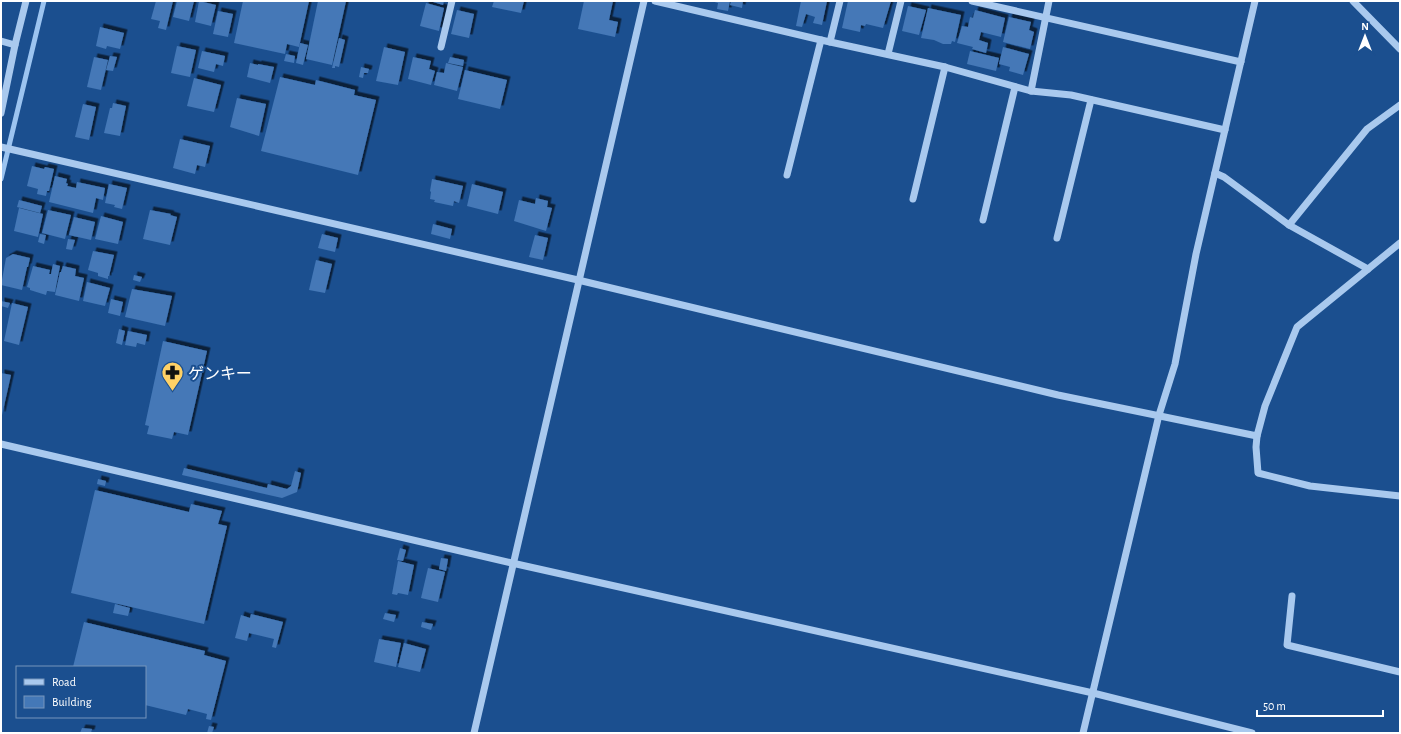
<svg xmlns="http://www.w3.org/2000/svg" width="1401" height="734" viewBox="0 0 1401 734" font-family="'Alegreya Sans','Noto Sans JP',sans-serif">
<defs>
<filter id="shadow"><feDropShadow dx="3.5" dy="-3.5" stdDeviation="0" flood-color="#0009"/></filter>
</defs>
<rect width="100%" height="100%" fill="#1b4f8f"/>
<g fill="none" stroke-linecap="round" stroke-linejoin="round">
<polyline stroke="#9cc4f0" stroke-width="5" points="1,179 44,1"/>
</g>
<g fill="#4478b7" filter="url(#shadow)">
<polygon points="156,1 173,1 166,30 158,28 160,21 151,19"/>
<polygon points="177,1 194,1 189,21 173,17"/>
<polygon points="199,1 216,5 211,26 195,22"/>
<polygon points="243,1 309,1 299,47 287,44 285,54 234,43"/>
<polygon points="318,1 346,1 332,65 306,59"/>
<polygon points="430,1 444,1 443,5"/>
<polygon points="494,1 524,1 521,13 492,7"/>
<polygon points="584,1 613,1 609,20 618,22 615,37 578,29"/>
<polygon points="711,1 730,1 728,11 717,9 718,3"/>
<polygon points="731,1 743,1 742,8 730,5"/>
<polygon points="801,1 827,1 822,25 813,23 815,17 806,14 802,27 796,26"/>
<polygon points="848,1 891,1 883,28 866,24 865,26 861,25 860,32 842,28"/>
<polygon points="426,3 444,8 439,31 420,26"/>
<polygon points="908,6 926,10 919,35 902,31"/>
<polygon points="928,8 961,15 955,42 952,41 951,44 943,44 934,40 921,38"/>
<polygon points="457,10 474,14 469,38 451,34"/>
<polygon points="975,10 1005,18 1001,37 981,32 979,40 988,43 986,53 972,49 973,47 957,43 962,26 968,27 970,17 973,18"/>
<polygon points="218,11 233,14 228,37 213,34"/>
<polygon points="1009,17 1031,22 1029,30 1034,32 1030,49 1003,42"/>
<polygon points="100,27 124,33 120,49 107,46 106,49 96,46"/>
<polygon points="339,38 345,40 339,67 335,66 335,68 332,68"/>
<polygon points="300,43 308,45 303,65 296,63"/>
<polygon points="177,46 196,50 190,77 171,73"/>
<polygon points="384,47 405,52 398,85 376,81"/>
<polygon points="1003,47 1029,54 1023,75 1009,71 1010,67 999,64"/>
<polygon points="202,51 225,56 223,66 216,64 214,72 198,68"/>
<polygon points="970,51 999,58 996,71 967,64"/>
<polygon points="286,54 295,56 294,63 284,61"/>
<polygon points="110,56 117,57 113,71 106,70"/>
<polygon points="94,57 108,60 101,90 87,87"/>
<polygon points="413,57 431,61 429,69 435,71 431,85 408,79"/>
<polygon points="450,57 464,60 463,66 448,63"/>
<polygon points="250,63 258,65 258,64 274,67 270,83 247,77"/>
<polygon points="446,63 463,67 457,91 434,85 437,72 444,73"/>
<polygon points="361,67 369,69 368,73 364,73 363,78 359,77"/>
<polygon points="465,70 507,80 500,109 458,99"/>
<polygon points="280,77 315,85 316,80 355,90 354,95 376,100 358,175 261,151"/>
<polygon points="194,78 221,85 214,112 187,106"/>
<polygon points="237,98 266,104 259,136 230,127"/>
<polygon points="113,103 126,106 120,136 104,133 110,108 112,108"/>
<polygon points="83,104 96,107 89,140 75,137"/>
<polygon points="180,139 210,146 205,167 197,165 195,174 173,168"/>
<polygon points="32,166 44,169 45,167 54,169 49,191 47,191 46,196 37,194 38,189 27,186"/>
<polygon points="55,176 67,179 66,183 68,184 67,186 76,188 77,182 105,188 103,200 96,198 93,213 49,202"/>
<polygon points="432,179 463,186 459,203 454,201 453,206 434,202 435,200 430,199 431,192 430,191"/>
<polygon points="109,184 127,188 122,209 114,207 115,205 105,203"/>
<polygon points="472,184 503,192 498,214 467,206"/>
<polygon points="536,198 548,201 547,207 552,208 546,231 514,221 519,200 535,204"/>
<polygon points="19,200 42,206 40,213 17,207"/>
<polygon points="19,208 43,214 38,237 14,231"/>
<polygon points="48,210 71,215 65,239 42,233"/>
<polygon points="150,210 171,214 170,215 177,217 170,245 143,239"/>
<polygon points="101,216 123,222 118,244 95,239"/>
<polygon points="74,217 95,222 91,240 69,235"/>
<polygon points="433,224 452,229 450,239 431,234"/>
<polygon points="40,234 46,235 44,244 38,242"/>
<polygon points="322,234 338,238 335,252 318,248"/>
<polygon points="535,235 548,238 543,260 529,257"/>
<polygon points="68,239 75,240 72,250 66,249"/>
<polygon points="93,251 114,255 109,276 108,276 108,279 98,276 98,273 88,270"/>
<polygon points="13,254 30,258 28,267 27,267 22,290 1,285 6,258"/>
<polygon points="316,260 332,264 325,293 309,290"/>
<polygon points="53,264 60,266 55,292 47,291 46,295 30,290 30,288 27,287 33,266 50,270 49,274 51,274"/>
<polygon points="63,266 76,269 75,276 84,278 79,301 55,295 60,272 61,272"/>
<polygon points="134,275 142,277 140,282 133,280"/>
<polygon points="87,282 110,288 105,306 83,301"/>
<polygon points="132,289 172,296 165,326 125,317"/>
<polygon points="111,299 123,302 120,316 108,313"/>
<polygon points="1,301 10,303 8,308 1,306"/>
<polygon points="12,303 28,307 19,345 4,341"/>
<polygon points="119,329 125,331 122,345 116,343"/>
<polygon points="128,331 147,335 145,345 137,343 136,347 125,345"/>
<polygon points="163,341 207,351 188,435 174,432 172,439 147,434 149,426 145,425"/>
<polygon points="1,373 11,375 2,415 1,415"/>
<polygon points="184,468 267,488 268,484 287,489 291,486 295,471 301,473 297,492 282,498 182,475"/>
<polygon points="98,479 106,481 105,486 97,484"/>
<polygon points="95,490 189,512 191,504 222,511 218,524 227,526 204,624 71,593"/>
<polygon points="400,548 406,550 403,561 397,560"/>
<polygon points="441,558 448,559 446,571 439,569"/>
<polygon points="398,561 414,565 408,595 398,593 397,595 392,594"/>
<polygon points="428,568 445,572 438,602 421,598"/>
<polygon points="115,604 130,608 128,616 113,613"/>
<polygon points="385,613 396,615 394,622 383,619"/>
<polygon points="251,614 283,622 276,648 272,647 274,639 249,633 247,641 235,638 241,615 250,618"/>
<polygon points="84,622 205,651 204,655 226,661 211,720 206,719 207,714 188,709 186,715 145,705 145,667 73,667"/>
<polygon points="422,622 433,624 431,630 421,627"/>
<polygon points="379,639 401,643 396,667 374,662"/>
<polygon points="404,643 426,649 420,672 398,667"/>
<polygon points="209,726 214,727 212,733 207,733"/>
<polygon points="82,728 92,729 91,733 80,733"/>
</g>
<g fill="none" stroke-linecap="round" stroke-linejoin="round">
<g stroke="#a9c9ee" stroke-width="7">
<polyline points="655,1 821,40 945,67 1031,91 1071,95 1225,130"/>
<polyline points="972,1 1241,62"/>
<polyline points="1353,1 1400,49"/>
<polyline points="1,41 15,45"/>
<polyline points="830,42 840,1"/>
<polyline points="441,47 452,1"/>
<polyline points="888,54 901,1"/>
<polyline points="1031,91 1049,1"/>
<polyline points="1,113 15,45 26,1"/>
<polyline points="1,147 578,280 1058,395 1257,436 1265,406 1297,327 1400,243"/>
<polyline points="1215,173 1224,177 1289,225 1368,269"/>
<polyline points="787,175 821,40"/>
<polyline points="913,199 945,67"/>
<polyline points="983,220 1015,87"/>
<polyline points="1289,225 1367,129 1400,105"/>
<polyline points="1057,238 1091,100"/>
<polyline points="1257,436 1256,447 1258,473 1310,486 1400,496"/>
<polyline points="1,444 512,563 1093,693 1252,733"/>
<polyline points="1292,596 1287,645 1400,672"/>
<polyline points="474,733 644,1"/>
<polyline points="1083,733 1159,415 1175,364 1196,254 1255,1"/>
</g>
</g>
<defs>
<symbol id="pharmacy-pin" viewBox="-11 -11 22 30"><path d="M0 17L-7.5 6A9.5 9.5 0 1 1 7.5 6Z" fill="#ffd166" stroke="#1b4f8f"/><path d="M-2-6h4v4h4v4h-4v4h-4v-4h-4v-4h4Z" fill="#111"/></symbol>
</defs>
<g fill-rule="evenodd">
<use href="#pharmacy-pin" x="160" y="360" width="25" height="34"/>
</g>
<g text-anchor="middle" stroke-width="4" stroke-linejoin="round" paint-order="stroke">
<g font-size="16" fill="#fff" stroke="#1b4f8f" text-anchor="start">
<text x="188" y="379">ゲンキー</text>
</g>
</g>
<rect width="1401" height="734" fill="none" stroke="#ffffff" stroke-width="4"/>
<rect x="16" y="666" width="130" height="52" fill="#1b4f8f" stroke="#7695bc"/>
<rect x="24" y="679" width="20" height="6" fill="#a9c9ee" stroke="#7695bc"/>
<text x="52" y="686" font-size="12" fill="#ffffff">Road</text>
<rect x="24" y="696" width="20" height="12" fill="#4478b7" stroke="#7695bc"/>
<text x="52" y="706" font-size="12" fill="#ffffff">Building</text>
<g transform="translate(1365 36)" stroke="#1b4f8f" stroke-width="3" paint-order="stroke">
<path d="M0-3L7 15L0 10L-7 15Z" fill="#ffffff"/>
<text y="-6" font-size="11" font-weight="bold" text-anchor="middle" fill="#ffffff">N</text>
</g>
<path d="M1257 710v6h126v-6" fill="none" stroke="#ffffff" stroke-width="2"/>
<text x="1263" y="710" font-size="12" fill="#ffffff" stroke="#1b4f8f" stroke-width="3" paint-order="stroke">50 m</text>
</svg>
